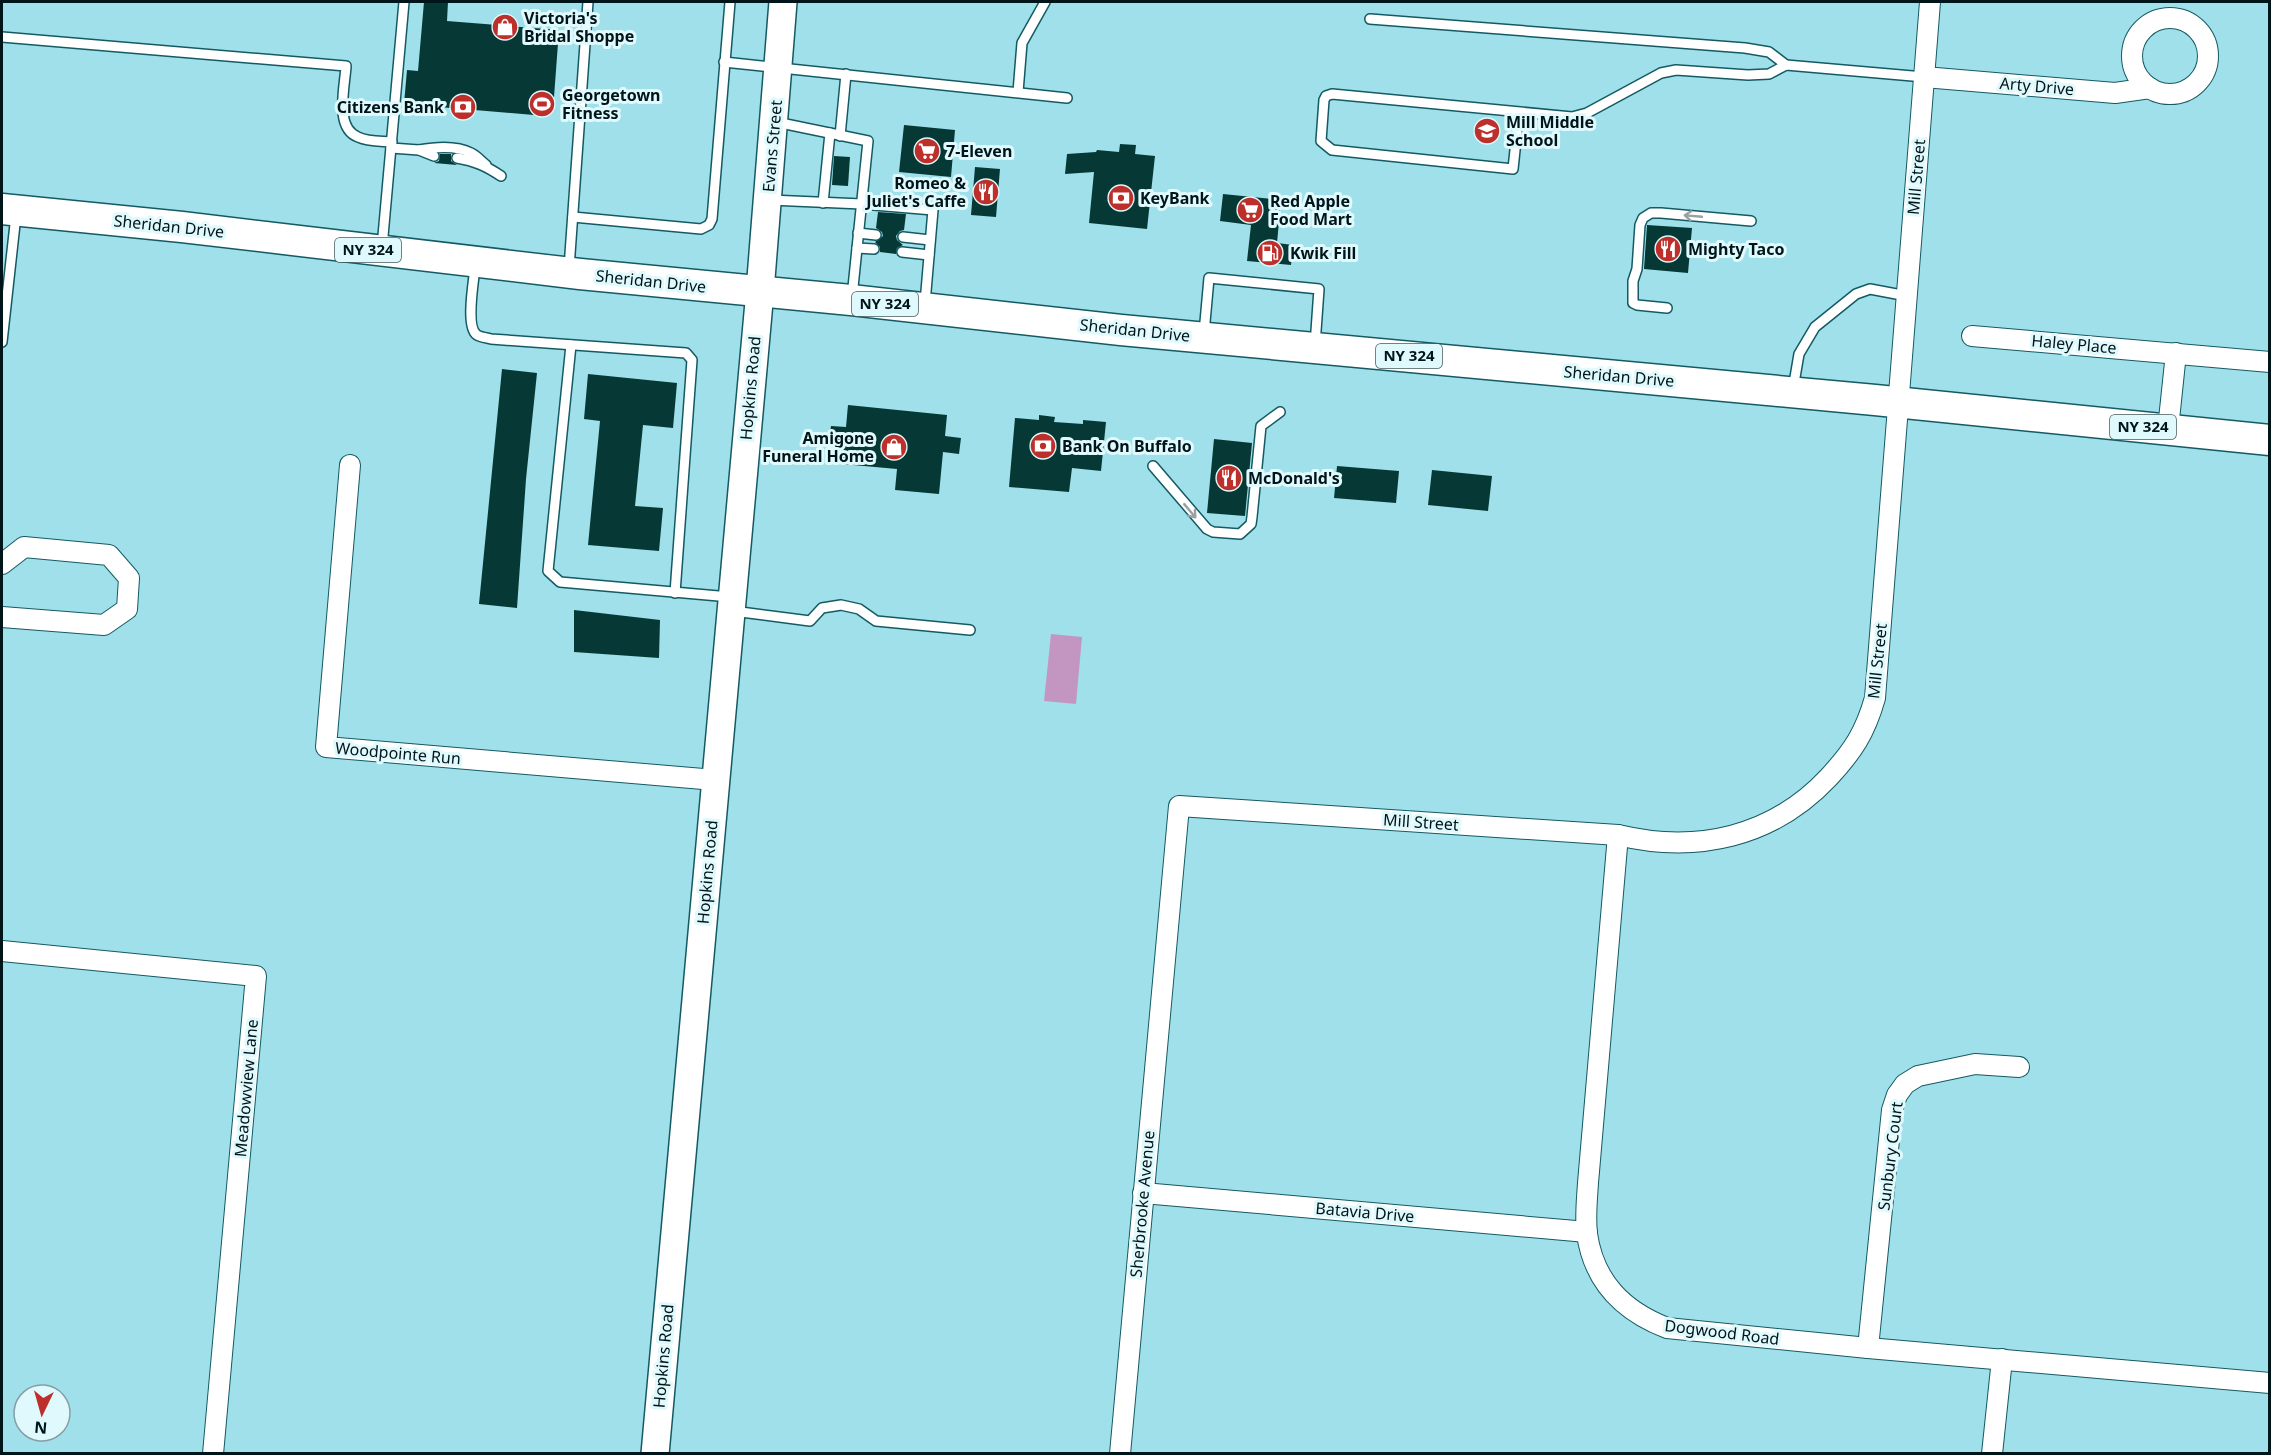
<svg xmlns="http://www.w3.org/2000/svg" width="2271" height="1455" viewBox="0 0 2271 1455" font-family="'Noto Sans',sans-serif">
<rect width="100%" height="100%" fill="#9fe0ea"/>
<polygon fill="#c396c2" points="1051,634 1082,637 1076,704 1044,701"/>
<g fill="#063935">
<polygon points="424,2 448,2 447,21 559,30 554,97 534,115 404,104 407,70 418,71"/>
<polygon points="904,125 955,130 951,177 899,172"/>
<polygon points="1120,144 1136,145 1135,154 1155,156 1147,229 1089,223 1094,172 1065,174 1067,154 1096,152 1097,150 1119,152"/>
<polygon points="440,154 451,154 451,161 457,165 434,163 439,161"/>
<polygon points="834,156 850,157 848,186 832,185"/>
<polygon points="975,167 1000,169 996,217 971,215"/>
<polygon points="1223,194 1281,200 1277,243 1293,245 1291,265 1247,261 1251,225 1220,221"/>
<polygon points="878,212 906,214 904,230 900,231 896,236 897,240 903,245 897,248 896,254 880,252 880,247 875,242 883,236 882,232 876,228"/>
<polygon points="1647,225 1692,228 1688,273 1644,269"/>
<polygon points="502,369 537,373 526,479 517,608 479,604"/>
<polygon points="588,374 677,383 673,428 643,425 635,506 663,508 659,551 588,545 600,421 584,419"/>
<polygon points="848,405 947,415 945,436 961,438 959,454 943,452 939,494 895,490 897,469 842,464 844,442 829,440 831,426 846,427"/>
<polygon points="1039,415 1055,417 1054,422 1083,424 1083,420 1106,422 1101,471 1072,468 1069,492 1009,487 1015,418 1039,420"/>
<polygon points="1214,439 1252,443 1245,516 1207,513"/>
<polygon points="1337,466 1399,471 1396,503 1334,498"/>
<polygon points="1432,470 1492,476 1488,511 1428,505"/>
<polygon points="574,610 660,620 659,658 574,652"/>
</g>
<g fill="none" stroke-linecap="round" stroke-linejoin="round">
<defs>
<g id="lane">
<polyline points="1370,19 1745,48 1769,52 1786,65"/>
<path d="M2,37L346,66C345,86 334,128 358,137C368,142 381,141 392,142"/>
<polyline points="724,62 1067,98"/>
<polyline points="1018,92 1022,43 1045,2"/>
<polyline points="1519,112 1513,169 1332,150 1321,141 1324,100 1326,96 1332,94 1572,117 1587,113 1661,73 1676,70 1748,75 1769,74 1786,65 1924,77"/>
<polyline points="776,122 868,141 852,297"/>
<polyline points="840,136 846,74"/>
<polyline points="391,148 419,150 434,156"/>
<path d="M419,150C435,147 456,145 471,153C476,155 481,161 486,165"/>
<path d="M457,158C475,161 486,166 501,176"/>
<polyline points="770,200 862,204 933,210 925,303"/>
<polyline points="823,203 830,133"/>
<polyline points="573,217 701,229 709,225 712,219 730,2"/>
<polyline points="858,233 876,235"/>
<polyline points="903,237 930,240"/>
<polyline points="382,247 404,2"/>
<polyline points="857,248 874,249"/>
<polyline points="902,252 929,255"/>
<path d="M475,267C474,280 465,327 477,335C480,337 487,338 491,339L686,353L692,360L675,593"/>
<polyline points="569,268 588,2"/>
<polyline points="1667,308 1637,305 1633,303 1633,281 1637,269 1640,225 1643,218 1651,213 1661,213 1751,221"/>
<polyline points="1204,333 1209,278 1319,289 1315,345"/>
<polyline points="2,342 16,215"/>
<polyline points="571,345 548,571 560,582 730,597"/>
<polyline points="1793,389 1799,354 1815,327 1856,294 1870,289 1907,296"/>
<polyline points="1153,466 1207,529 1213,532 1240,534 1251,524 1252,517 1261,426 1280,412"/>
<polyline points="733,611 810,621 822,608 841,605 859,609 876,621 970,630"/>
</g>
<g id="street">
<circle cx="2170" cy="56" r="38"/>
<polyline points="1924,77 2115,93 2150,88"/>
<polyline points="1972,336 2270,362"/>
<polyline points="2168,429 2176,353"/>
<polyline points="350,465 326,747 715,780"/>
<polyline points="2,564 24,547 109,555 129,578 127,609 104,625 2,617"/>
<path d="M1618,835L1588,1183C1587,1199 1585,1217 1587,1234C1594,1282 1623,1311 1667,1328L1868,1348L2270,1383"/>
<polyline points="2,951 256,976 213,1454"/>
<polyline points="1143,1193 1587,1232"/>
<polyline points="1868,1348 1892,1110 1897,1095 1905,1084 1918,1076 1975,1064 2019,1067"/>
<path d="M1120,1454L1179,806L1618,835C1697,854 1773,837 1829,777C1853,751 1865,733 1875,698L1930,2"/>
<polyline points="1992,1454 2002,1359"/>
</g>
<polyline id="secondary" points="655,1454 760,291 783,2"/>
<polyline id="primary" points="2,209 182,227 580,274 851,300 1121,330 1875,400 2270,440"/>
</defs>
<use href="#lane" stroke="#145a63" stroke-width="12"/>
<use href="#street" stroke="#145a63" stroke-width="22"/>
<use href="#secondary" stroke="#145a63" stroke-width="30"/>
<use href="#primary" stroke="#145a63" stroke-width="33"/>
<use href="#lane" stroke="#fff" stroke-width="9"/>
<use href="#street" stroke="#fff" stroke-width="20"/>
<use href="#secondary" stroke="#fff" stroke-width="27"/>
<use href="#primary" stroke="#fff" stroke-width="30"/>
</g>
<defs><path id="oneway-shaft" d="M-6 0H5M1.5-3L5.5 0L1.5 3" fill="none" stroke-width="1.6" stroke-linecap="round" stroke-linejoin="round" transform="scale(1.5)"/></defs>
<g stroke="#99a1a3">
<use href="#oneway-shaft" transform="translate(1693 216) rotate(-175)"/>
<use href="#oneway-shaft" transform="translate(1190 511) rotate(50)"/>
</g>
<defs>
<symbol id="shop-disc" viewBox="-11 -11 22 22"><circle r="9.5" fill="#bd2f2a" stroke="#e0f9fd"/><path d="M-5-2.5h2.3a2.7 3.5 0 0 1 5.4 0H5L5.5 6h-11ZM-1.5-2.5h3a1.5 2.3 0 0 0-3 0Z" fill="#fff"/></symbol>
<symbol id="stadium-disc" viewBox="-11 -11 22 22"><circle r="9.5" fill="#bd2f2a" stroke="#e0f9fd"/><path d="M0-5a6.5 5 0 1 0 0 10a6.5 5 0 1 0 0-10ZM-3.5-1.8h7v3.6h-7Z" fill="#fff"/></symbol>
<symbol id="bank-disc" viewBox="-11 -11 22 22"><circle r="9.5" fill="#bd2f2a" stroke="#e0f9fd"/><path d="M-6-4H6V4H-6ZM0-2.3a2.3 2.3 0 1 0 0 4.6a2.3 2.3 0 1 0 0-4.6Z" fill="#fff"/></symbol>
<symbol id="school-disc" viewBox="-11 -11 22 22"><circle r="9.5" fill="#bd2f2a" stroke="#e0f9fd"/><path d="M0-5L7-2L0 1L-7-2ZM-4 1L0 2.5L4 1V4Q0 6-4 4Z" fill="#fff"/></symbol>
<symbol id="supermarket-disc" viewBox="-11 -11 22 22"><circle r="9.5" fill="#bd2f2a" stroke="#e0f9fd"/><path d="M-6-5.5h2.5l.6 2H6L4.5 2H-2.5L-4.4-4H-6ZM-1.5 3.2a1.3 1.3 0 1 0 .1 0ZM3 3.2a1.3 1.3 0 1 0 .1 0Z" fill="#fff"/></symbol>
<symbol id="restaurant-disc" viewBox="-11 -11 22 22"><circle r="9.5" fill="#bd2f2a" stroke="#e0f9fd"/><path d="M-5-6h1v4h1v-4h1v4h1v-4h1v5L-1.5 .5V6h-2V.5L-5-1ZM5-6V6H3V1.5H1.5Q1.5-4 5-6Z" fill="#fff"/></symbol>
<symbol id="fuel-disc" viewBox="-11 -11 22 22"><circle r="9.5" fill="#bd2f2a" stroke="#e0f9fd"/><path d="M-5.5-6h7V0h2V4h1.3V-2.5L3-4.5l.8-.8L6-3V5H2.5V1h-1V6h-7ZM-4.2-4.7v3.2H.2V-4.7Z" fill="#fff"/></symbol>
</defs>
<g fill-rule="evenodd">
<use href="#shop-disc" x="490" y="12" width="30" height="30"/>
<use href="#stadium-disc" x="527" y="89" width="30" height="30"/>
<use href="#bank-disc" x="448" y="92" width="30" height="30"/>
<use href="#school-disc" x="1472" y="116" width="30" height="30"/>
<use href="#supermarket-disc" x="912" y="136" width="30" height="30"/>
<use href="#restaurant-disc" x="971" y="177" width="30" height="30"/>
<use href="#bank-disc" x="1106" y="183" width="30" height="30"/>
<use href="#supermarket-disc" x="1235" y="195" width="30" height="30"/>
<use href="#restaurant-disc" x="1653" y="234" width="30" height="30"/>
<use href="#fuel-disc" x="1255" y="238" width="30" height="30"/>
<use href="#bank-disc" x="1028" y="431" width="30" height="30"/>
<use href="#shop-disc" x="879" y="432" width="30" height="30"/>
<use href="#restaurant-disc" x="1214" y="463" width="30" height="30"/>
</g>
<g text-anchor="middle" stroke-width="6" stroke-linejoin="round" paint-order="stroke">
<g fill="#e0f9fd" stroke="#43595d" stroke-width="1.5">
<rect x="335" y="238" width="66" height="24" rx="4.5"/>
<rect x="852" y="292" width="66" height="24" rx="4.5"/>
<rect x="1376" y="344" width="66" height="24" rx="4.5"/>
<rect x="2110" y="415" width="66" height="24" rx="4.5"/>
</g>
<g font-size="15" font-weight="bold" fill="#001519">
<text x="368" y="255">NY 324</text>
<text x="885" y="309">NY 324</text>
<text x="1409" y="361">NY 324</text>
<text x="2143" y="432">NY 324</text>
</g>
<g font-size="16" font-weight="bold" fill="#001519" stroke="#e0f9fd" text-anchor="start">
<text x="524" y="24">Victoria's<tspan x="524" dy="18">Bridal Shoppe</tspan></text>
<text x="562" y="101">Georgetown<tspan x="562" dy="18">Fitness</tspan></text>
<text x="444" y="113" text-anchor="end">Citizens Bank</text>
<text x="1506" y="128">Mill Middle<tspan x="1506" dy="18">School</tspan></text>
<text x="946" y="157">7-Eleven</text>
<text x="966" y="189" text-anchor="end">Romeo &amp;<tspan x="966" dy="18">Juliet's Caffe</tspan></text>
<text x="1140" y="204">KeyBank</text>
<text x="1270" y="207">Red Apple<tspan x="1270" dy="18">Food Mart</tspan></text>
<text x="1688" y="255">Mighty Taco</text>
<text x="1290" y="259">Kwik Fill</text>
<text x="874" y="444" text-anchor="end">Amigone<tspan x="874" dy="18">Funeral Home</tspan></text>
<text x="1062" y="452">Bank On Buffalo</text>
<text x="1248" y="484">McDonald's</text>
</g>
<g font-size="16" fill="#001519" stroke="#e0f9fd">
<text transform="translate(2037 86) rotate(5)" y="6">Arty Drive</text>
<text transform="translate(772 146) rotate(-85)" y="6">Evans Street</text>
<text transform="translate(1916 177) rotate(-85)" y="6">Mill Street</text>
<text transform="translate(169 226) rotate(6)" y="6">Sheridan Drive</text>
<text transform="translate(651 281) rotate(6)" y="6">Sheridan Drive</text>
<text transform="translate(1135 330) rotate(6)" y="6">Sheridan Drive</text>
<text transform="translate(2074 344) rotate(5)" y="6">Haley Place</text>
<text transform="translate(1619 376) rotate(5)" y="6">Sheridan Drive</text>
<text transform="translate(750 388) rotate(-85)" y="6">Hopkins Road</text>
<text transform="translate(1877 661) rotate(-84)" y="6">Mill Street</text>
<text transform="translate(398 753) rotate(5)" y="6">Woodpointe Run</text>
<text transform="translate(1421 822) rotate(4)" y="6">Mill Street</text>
<text transform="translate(707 872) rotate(-85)" y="6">Hopkins Road</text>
<text transform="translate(246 1088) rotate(-85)" y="6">Meadowview Lane</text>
<text transform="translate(1890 1156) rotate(-83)" y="6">Sunbury Court</text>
<text transform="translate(1142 1204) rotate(-85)" y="6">Sherbrooke Avenue</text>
<text transform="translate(1365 1212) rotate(5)" y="6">Batavia Drive</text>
<text transform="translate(1722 1332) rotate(7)" y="6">Dogwood Road</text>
<text transform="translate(663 1356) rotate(-85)" y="6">Hopkins Road</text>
</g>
</g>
<rect width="2271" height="1455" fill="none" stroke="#001519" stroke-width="6"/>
<g transform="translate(42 1413) rotate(185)"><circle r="28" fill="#e0f9fd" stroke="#869ea2" stroke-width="1.5"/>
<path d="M0-4.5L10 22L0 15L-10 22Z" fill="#bd2f2a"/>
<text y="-9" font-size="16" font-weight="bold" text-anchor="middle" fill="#001519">N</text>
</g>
</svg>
